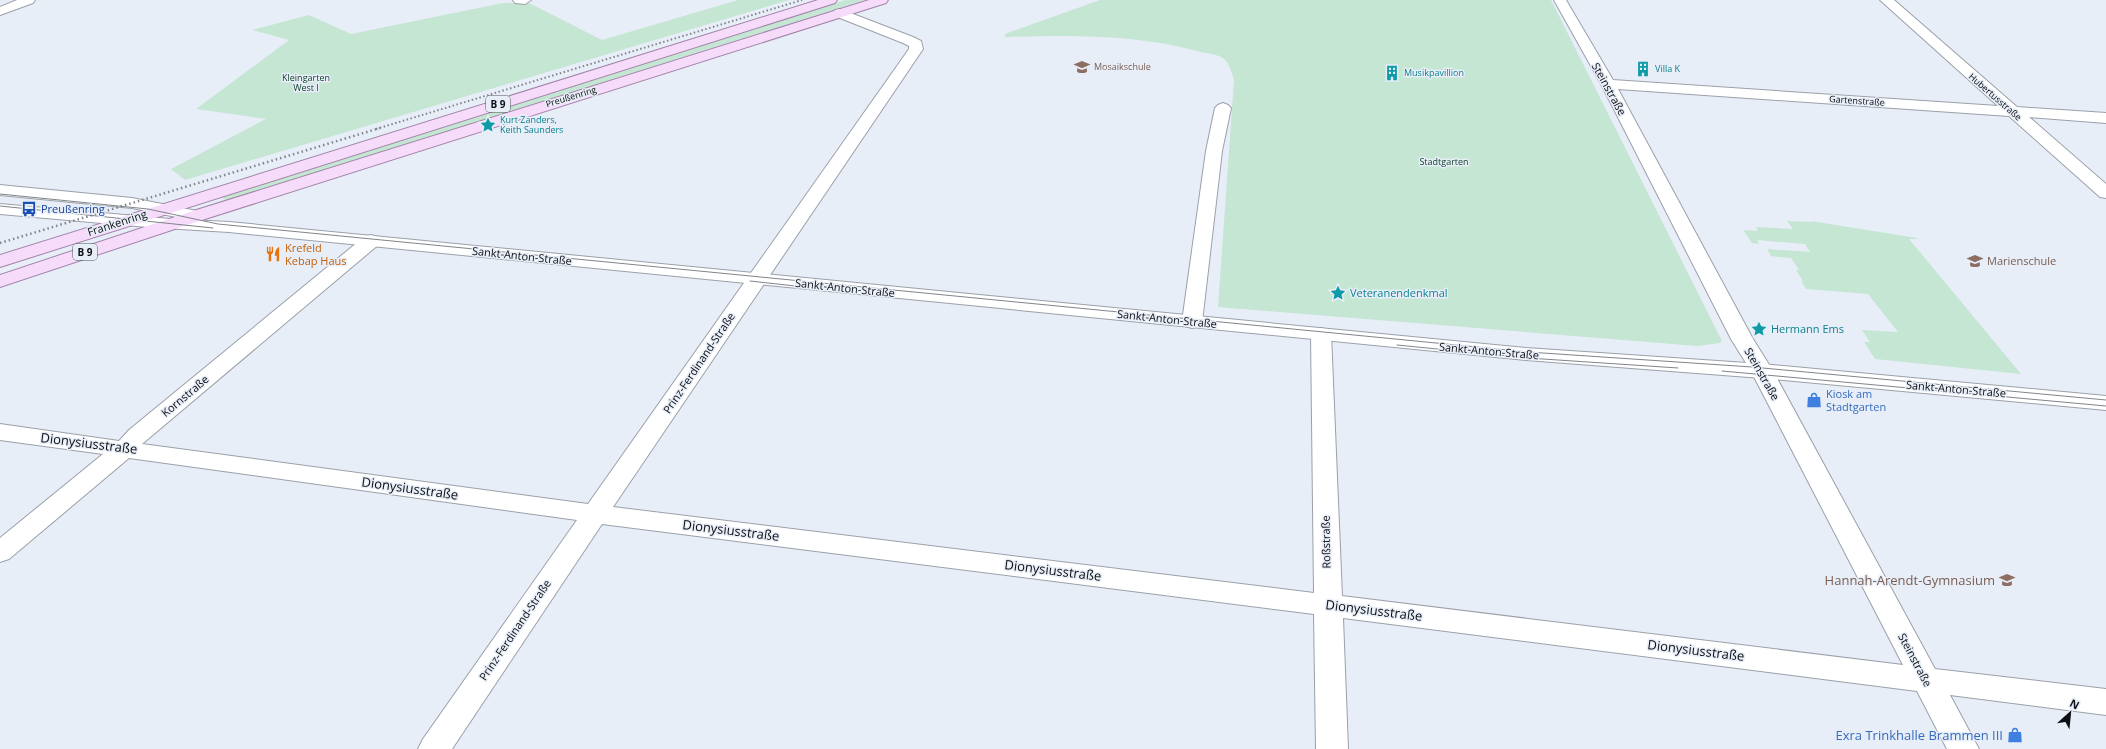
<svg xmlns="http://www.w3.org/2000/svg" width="2106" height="749" viewBox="0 0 2106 749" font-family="'Open Sans',sans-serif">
<rect width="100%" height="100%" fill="#e8eef8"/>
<g fill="#c4e6d2">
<polygon points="738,0 789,0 185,180 171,169 266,119 196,109 289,40 252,30 309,15 351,34 503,3 529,3 602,40"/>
<polygon points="845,0 864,0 227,201 221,197"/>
<path d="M1100,0H1551L1722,341L1720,343L1697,346L1218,307L1234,80C1231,72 1230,64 1223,58C1217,54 1204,53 1197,51C1134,34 1070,35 1005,37V34Z"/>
<polygon points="1787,221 1812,222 1811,221 1917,238 1918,239 1909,239 2021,374 1875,359 1864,342 1870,342 1862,330 1898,332 1868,294 1806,289 1801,281 1803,281 1796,270 1799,270 1791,258 1771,256 1767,249 1810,252 1805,244 1757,240 1759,244 1752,243 1743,230 1758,231 1756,227 1793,229"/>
</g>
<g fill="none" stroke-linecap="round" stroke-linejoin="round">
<defs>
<g id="minor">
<polygon points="513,0 531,0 525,4 515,3"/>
<polygon points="1554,0 1566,0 1613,80 1998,106 1880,0 1894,0 2017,107 2106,113 2106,123 2029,117 2106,184 2106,198 2100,197 2009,116 1618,89 1753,339 1773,371 1935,669 2106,689 2106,715 1950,695 1979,749 1947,749 1917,691 1343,618 1348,749 1316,749 1314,614 602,524 452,749 418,749 423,739 577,520 129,458 9,559 0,562 0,538 103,454 0,440 0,424 119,441 129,430 364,237 371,235 378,237 380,241 378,245 142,444 588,504 909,49 909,46 903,43 835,16 834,13 835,10 840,9 913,37 921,41 923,49 613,507 1314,593 1311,334 1314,330 1321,328 1328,330 1331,334 1342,596 1903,665 1751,371 1731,339 1601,84"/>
<polygon points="1223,103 1228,105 1231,108 1222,151 1202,322 1199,326 1192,328 1185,326 1182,322 1206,151 1215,108 1218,105"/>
</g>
<g id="tertiary">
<polygon points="17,0 35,0 33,3 0,15 0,7"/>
<polygon points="170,219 229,222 1526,348 1762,364 2106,396 2106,410 1762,378 1526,360 229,232 164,228 161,224 164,220"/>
</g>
<g id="secondary">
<polygon points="0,185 132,198 202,212 205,216 202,220 196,221 132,208 0,195"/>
<polygon points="0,204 170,219 176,220 179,224 176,228 170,229 0,214"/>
</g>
<g id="primary">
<polygon points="818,0 837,0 835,3 0,267 0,255"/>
<polygon points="869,0 888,0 886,3 202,220 0,287 0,275 190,212"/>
</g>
</defs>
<use href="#minor" stroke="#9ba0a9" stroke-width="2"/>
<use href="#tertiary" stroke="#9ba0a9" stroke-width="2"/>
<use href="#secondary" stroke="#9ba0a9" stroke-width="2"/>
<use href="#primary" stroke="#a284a8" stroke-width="2"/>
<use href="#minor" fill="#fff" fill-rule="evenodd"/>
<use href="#tertiary" fill="#fff" fill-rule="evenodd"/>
<use href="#secondary" fill="#fff" fill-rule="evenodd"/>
<use href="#primary" fill="#f7dbfb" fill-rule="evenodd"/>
<g stroke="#80848b" stroke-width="1">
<polyline points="0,194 148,209 218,224 1528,352 1752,367 2106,400"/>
<polyline points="0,206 213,228"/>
<polyline points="750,281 804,287"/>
<polyline points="1397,345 1528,358 1678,368"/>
<polyline points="1722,371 2106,406"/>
</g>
<polyline stroke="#80848b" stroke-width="2" stroke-dasharray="1.5 2.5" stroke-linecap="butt" points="376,129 802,0"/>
<polyline stroke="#80848b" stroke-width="2.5" stroke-dasharray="1.5 3" stroke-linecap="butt" points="0,243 380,128"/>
</g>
<defs>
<symbol id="school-bare" viewBox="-9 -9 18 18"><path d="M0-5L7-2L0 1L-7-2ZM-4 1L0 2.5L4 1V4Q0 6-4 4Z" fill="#8d6e63" stroke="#e8eef8" stroke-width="2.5" paint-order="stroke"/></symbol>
<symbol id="building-bare" viewBox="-9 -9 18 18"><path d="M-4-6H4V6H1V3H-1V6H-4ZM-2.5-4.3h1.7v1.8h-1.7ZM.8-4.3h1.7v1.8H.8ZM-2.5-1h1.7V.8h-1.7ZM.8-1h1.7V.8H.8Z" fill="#0f9aa8" stroke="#e8eef8" stroke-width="2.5" paint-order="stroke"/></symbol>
<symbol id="sight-bare" viewBox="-9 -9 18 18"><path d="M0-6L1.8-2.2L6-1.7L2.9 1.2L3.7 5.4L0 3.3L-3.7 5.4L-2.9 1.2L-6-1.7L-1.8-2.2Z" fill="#0f9aa8" stroke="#e8eef8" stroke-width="2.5" paint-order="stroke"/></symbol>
<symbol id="bus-bare" viewBox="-9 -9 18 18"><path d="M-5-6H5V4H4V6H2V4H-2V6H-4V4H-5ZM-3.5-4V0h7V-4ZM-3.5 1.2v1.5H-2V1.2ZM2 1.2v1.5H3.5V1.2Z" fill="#1a4fb4" stroke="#e8eef8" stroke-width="2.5" paint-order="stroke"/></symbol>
<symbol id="restaurant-bare" viewBox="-9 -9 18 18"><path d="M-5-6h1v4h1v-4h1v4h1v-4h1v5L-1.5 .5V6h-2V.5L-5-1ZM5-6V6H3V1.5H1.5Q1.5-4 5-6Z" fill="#e8710a" stroke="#e8eef8" stroke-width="2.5" paint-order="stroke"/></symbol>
<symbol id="shop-bare" viewBox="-9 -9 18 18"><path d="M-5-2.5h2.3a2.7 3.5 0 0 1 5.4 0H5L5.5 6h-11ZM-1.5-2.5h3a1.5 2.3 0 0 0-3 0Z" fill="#3f7fe0" stroke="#e8eef8" stroke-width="2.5" paint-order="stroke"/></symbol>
</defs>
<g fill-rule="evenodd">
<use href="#school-bare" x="1071" y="56" width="22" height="22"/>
<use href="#building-bare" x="1632" y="58" width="22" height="22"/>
<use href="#building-bare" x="1381" y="62" width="22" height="22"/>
<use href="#sight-bare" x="477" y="114" width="22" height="22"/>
<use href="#bus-bare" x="18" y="198" width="22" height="22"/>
<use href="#restaurant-bare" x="262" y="243" width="22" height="22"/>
<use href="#school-bare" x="1964" y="250" width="22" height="22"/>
<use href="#sight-bare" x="1327" y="282" width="22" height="22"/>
<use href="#sight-bare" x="1748" y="318" width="22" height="22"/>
<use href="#shop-bare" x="1803" y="389" width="22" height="22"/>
<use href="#school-bare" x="1996" y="569" width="22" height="22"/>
<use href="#shop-bare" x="2004" y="724" width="22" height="22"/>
</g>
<g text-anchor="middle" stroke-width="3" stroke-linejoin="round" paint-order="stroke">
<g font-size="9" fill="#785e54" stroke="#e8eef8" text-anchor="start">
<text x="1094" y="70">Mosaikschule</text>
</g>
<g font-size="9" fill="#0d838f" stroke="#e8eef8" text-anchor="start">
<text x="1655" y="72">Villa K</text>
<text x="1404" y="76">Musikpavillion</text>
<text x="500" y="123">Kurt Zanders,<tspan x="500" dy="10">Keith Saunders</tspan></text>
</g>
<g font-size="9" fill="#10422b" stroke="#e8eef8">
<text x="306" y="81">Kleingarten<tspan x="306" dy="10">West I</tspan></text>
<text x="1444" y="165">Stadtgarten</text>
</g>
<g font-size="9" fill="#0d0f13" stroke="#e8eef8">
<text transform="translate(571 97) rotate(-17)" y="3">Preußenring</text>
<text transform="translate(1995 97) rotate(41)" y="3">Hubertusstraße</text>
<text transform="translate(1857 101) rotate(4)" y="3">Gartenstraße</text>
</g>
<g fill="#e8eef8" stroke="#4f5258" stroke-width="1">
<rect x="486" y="96" width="24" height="16" rx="3"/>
<rect x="73" y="244" width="24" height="16" rx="3"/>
</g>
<g font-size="10" font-weight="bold" fill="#0d0f13">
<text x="498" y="108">B 9</text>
<text x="85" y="256">B 9</text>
</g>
<g font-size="11" fill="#0d0f13" stroke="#e8eef8">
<text transform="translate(1609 89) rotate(61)" y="4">Steinstraße</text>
<text transform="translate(117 223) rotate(-18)" y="4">Frankenring</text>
<text transform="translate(522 256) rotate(6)" y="4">Sankt-Anton-Straße</text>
<text transform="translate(845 288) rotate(6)" y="4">Sankt-Anton-Straße</text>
<text transform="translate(1167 319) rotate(6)" y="4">Sankt-Anton-Straße</text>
<text transform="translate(1489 351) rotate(5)" y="4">Sankt-Anton-Straße</text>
<text transform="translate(699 363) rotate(-56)" y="4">Prinz-Ferdinand-Straße</text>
<text transform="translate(1762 374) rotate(60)" y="4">Steinstraße</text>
<text transform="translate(1956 389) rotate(5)" y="4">Sankt-Anton-Straße</text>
<text transform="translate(185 396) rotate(-40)" y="4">Kornstraße</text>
<text transform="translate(1326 542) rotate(-91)" y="4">Roßstraße</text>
<text transform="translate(515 630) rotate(-56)" y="4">Prinz-Ferdinand-Straße</text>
<text transform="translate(1915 660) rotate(62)" y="4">Steinstraße</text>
</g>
<g font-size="11" fill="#164399" stroke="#e8eef8" text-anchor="start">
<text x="41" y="213">Preußenring</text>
</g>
<g font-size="11" fill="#c56008" stroke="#e8eef8" text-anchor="start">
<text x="285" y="252">Krefeld<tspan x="285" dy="13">Kebap Haus</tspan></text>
</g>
<g font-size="11" fill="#785e54" stroke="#e8eef8" text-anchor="start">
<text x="1987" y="265">Marienschule</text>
</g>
<g font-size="11" fill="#0d838f" stroke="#e8eef8" text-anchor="start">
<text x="1350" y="297">Veteranendenkmal</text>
<text x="1771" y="333">Hermann Ems</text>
</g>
<g font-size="11" fill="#366cbe" stroke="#e8eef8" text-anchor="start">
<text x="1826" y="398">Kiosk am<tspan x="1826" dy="13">Stadtgarten</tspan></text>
</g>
<g font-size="13" fill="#0d0f13" stroke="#e8eef8">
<text transform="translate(89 443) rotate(7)" y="5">Dionysiusstraße</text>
<text transform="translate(410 488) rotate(8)" y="5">Dionysiusstraße</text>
<text transform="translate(731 530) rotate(7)" y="5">Dionysiusstraße</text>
<text transform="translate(1053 570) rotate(7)" y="5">Dionysiusstraße</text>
<text transform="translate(1374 610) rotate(7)" y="5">Dionysiusstraße</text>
<text transform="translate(1696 650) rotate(7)" y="5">Dionysiusstraße</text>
</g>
<g font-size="13" fill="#785e54" stroke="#e8eef8" text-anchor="end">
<text x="1995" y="585">Hannah-Arendt-Gymnasium</text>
</g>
<g font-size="13" fill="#366cbe" stroke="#e8eef8" text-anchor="end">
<text x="2003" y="740">Exra Trinkhalle Brammen III</text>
</g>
</g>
<g transform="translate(2070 713) rotate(27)" stroke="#e8eef8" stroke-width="3" paint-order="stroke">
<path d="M0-3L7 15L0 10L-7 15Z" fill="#0d0f13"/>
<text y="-6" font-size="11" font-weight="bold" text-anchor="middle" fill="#0d0f13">N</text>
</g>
</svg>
